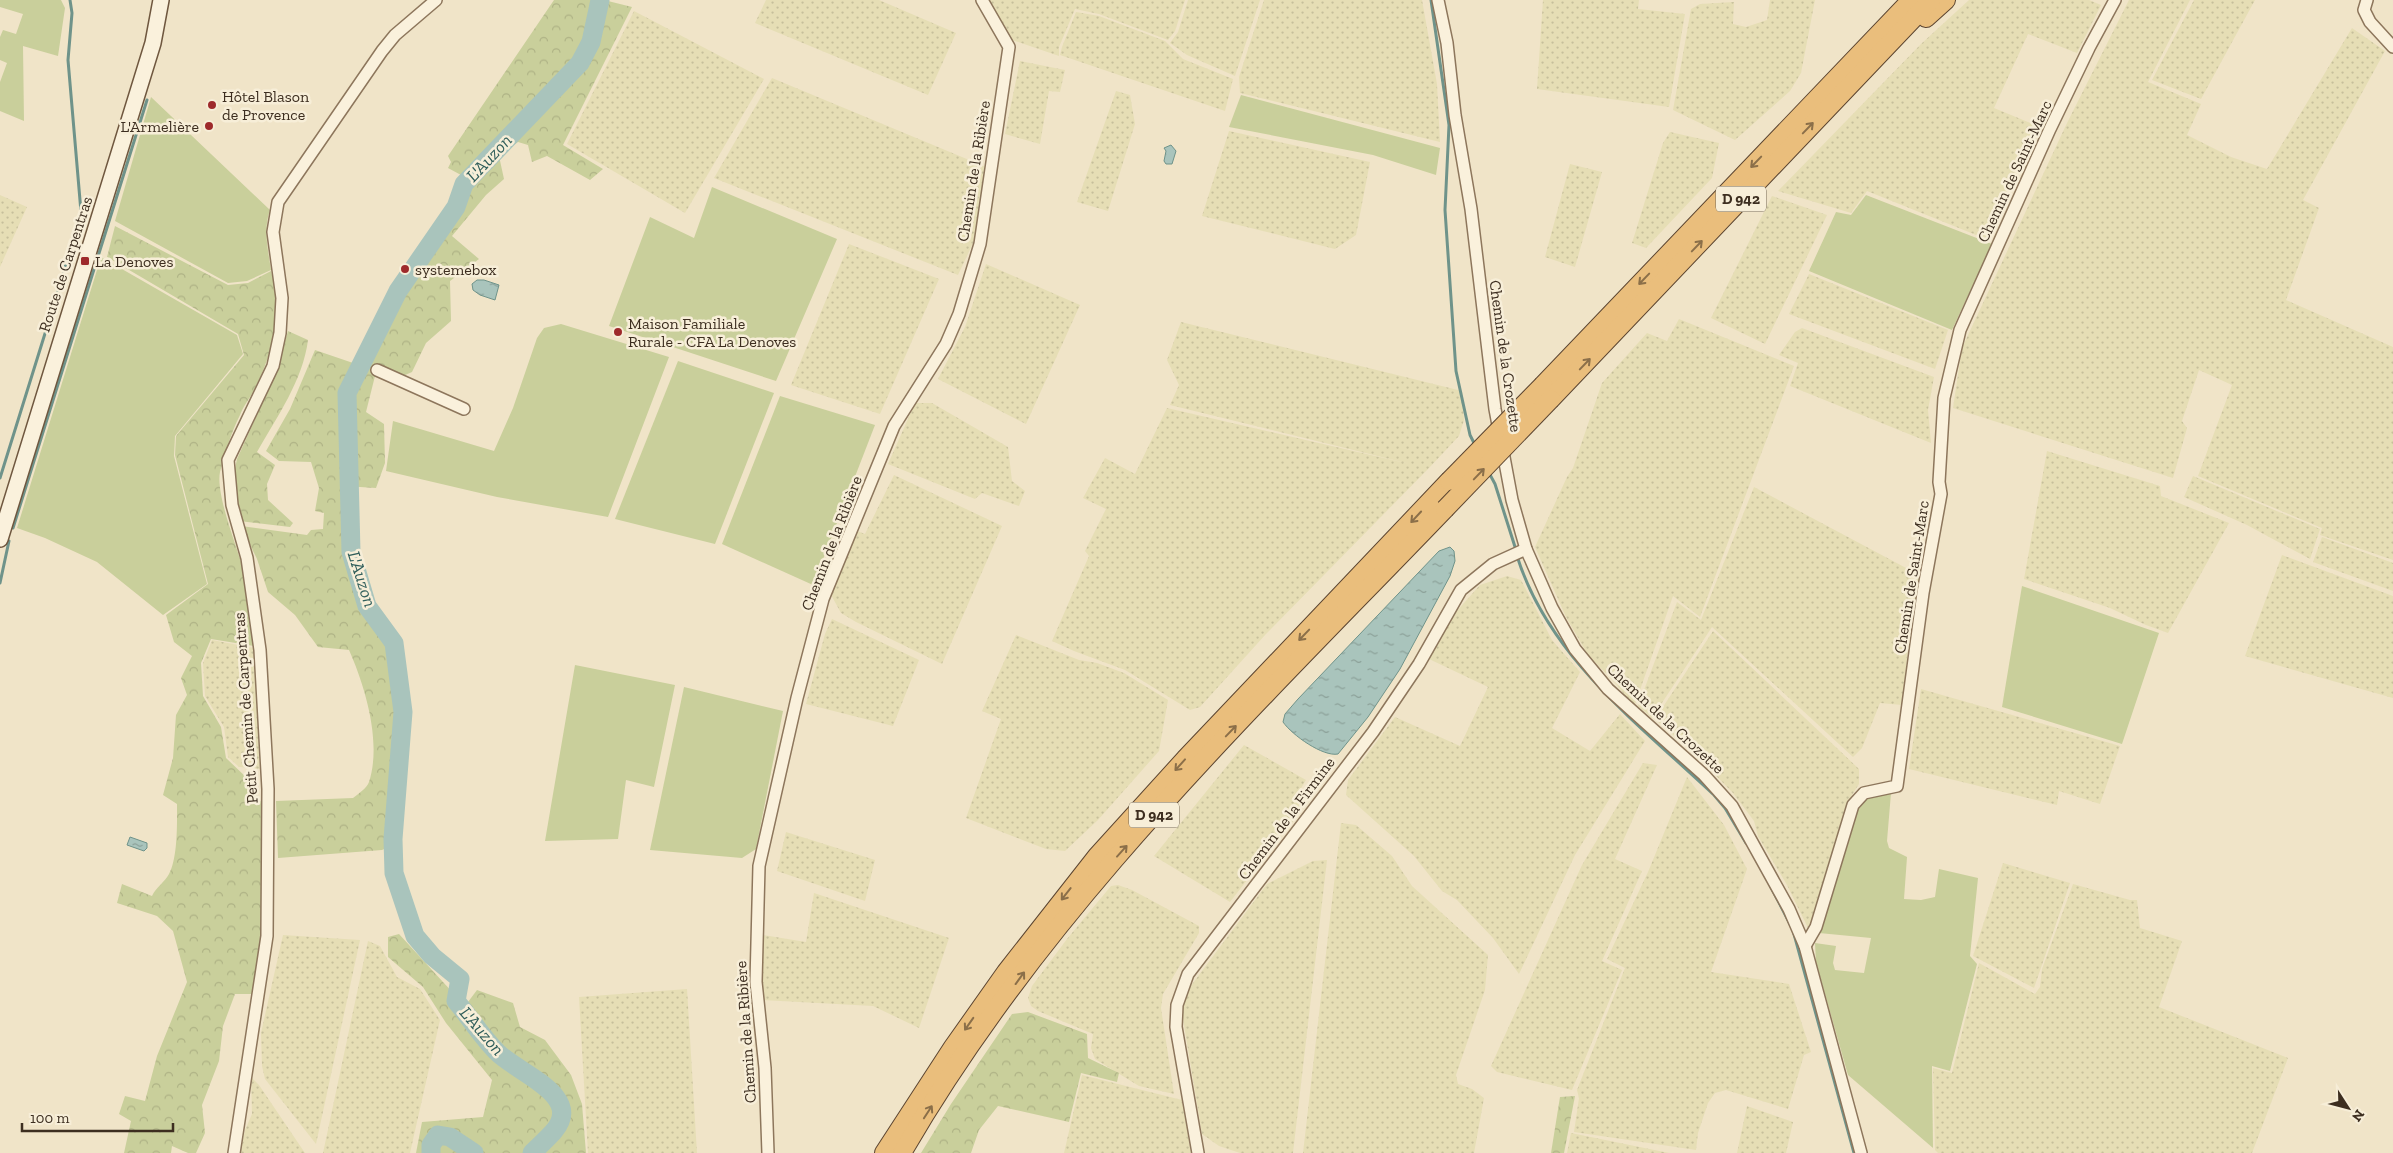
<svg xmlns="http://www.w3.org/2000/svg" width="2393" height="1153" viewBox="0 0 2393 1153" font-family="'Zilla Slab',serif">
<defs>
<pattern id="farmland-dots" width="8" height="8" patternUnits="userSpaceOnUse" patternTransform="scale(1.25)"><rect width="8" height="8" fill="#e6deb5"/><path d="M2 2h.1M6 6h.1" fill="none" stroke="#c6bf9b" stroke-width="1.8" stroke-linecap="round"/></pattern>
<pattern id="forest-crowns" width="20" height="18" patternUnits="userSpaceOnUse" patternTransform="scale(1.25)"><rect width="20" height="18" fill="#c9cf9b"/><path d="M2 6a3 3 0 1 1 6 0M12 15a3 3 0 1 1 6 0" fill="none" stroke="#aeb285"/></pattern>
<pattern id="water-ripples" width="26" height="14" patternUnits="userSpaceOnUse" patternTransform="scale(1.25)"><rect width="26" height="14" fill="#a9c4bc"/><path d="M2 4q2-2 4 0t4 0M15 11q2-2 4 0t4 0" fill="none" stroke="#8ba098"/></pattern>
</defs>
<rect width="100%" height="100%" fill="#f0e4c8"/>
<g fill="url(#farmland-dots)">
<polygon points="766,0 879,0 956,33 928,95 755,23"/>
<polygon points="988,0 1185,0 1175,31 1168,40 1099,14 1075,9 1059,47 1059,56 1012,40"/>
<polygon points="1188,0 1260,0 1235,76 1187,55 1170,43 1178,32"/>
<polygon points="1264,0 1422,0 1437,84 1440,142 1240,93 1239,77"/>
<polygon points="1543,0 1639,0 1638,9 1685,14 1669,107 1537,89"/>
<polygon points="1770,0 1815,0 1801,73 1790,91 1735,140 1673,110 1691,9 1700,4 1734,2 1733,24 1746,27 1767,20"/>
<polygon points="1969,0 2089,0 2101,5 2077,53 2028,34 1994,108 2035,125 1986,239 1867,191 1851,213 1778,191 1921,44"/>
<polygon points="2129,0 2190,0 2148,82 2201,104 2187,135 2231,157 2267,169 2352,28 2385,51 2303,200 2319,208 2286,300 2393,347 2393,560 2320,535 2322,528 2198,476 2232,385 2199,370 2182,421 2187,428 2173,478 1953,408 1962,348 2067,123"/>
<polygon points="2194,0 2255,0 2201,99 2152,80"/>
<polygon points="634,11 764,79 685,213 567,144"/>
<polygon points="1076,12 1099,16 1165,41 1183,59 1233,79 1225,111 1060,55 1062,47"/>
<polygon points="1020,61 1065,70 1060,92 1049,91 1040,144 1005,134"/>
<polygon points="772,78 986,167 974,241 958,275 714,178"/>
<polygon points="1116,91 1130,95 1135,124 1108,211 1077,202"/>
<polygon points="1229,131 1370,162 1356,235 1335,249 1202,216"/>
<polygon points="1670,132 1719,143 1712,178 1646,248 1632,243 1663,143"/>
<polygon points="1570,164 1602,172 1575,267 1545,257"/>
<polygon points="0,195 27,207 0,267"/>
<polygon points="1772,196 1827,215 1765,344 1711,318"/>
<polygon points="849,244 939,279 880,414 791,385"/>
<polygon points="986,264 1080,305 1026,424 938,379 965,327"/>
<polygon points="1809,274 1948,330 1935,369 1789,314"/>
<polygon points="1679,319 1794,366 1700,617 1673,596 1634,707 1617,685 1588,655 1566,617 1535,547 1567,477 1573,468 1602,383 1647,333 1667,341"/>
<polygon points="1181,322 1462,391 1464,420 1459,436 1429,468 1266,634 1200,707 1190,710 1125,670 1074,651 1052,641 1089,556 1085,551 1106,509 1083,498 1105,458 1135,474 1167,408 1410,464 1170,405 1179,385 1167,360"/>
<polygon points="1802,328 1934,377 1928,410 1931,443 1790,386 1798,363 1779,355 1795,332"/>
<polygon points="915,403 932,403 1008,447 1012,481 1025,491 1019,506 982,493 975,499 888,464"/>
<polygon points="2047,451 2160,486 2161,496 2229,523 2168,633 2146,625 2110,608 2024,579"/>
<polygon points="894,475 1002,526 942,664 856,622 841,613 830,593 857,531 865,534"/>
<polygon points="2193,476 2320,529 2310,559 2247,525 2184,497"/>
<polygon points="1754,487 1923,577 1919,581 1909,639 1902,705 1880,703 1862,748 1853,757 1712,627 1652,718 1638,706 1677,602 1701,620"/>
<polygon points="2322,537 2393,563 2393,591 2313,562"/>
<polygon points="2282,555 2393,596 2393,698 2245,656"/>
<polygon points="1507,576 1521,580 1552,640 1580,672 1552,728 1590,751 1620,714 1645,741 1575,855 1519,974 1493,938 1457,900 1442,891 1414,856 1346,795 1348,780 1395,717 1460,746 1488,687 1429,659 1456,612 1480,585"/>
<polygon points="832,619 919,660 893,726 806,704 825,634"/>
<polygon points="1713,631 1859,769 1859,784 1852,795 1838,833 1809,930 1787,885 1758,836 1754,821 1733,793 1698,757 1655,719"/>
<polygon points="1016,635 1079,660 1097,663 1124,673 1168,700 1159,751 1098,820 1065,851 1046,849 966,818 1001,719 982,711"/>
<polygon points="212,640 254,648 260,769 239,767 228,757 224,727 205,696 203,663"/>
<polygon points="1921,689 2120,746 2100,804 2059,791 2057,805 1909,769"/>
<polygon points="1244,745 1306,780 1297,795 1307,803 1230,902 1154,856"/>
<polygon points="1643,763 1657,765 1615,859 1642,871 1602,961 1622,970 1572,1090 1497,1072 1491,1066 1582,865"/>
<polygon points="1687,777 1724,825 1747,869 1711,972 1789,984 1811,1052 1804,1055 1788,1109 1726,1090 1715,1093 1708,1103 1698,1133 1696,1150 1574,1132 1579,1098 1577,1090 1625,968 1607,959 1648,872"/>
<polygon points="1341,823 1356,825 1392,856 1412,886 1488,955 1485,990 1456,1075 1458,1084 1472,1089 1484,1098 1474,1153 1303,1153"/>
<polygon points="786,832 875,860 865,901 777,871"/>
<polygon points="1327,860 1293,1153 1240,1153 1219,1146 1202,1134 1183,1019 1183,1001 1190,987 1267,884 1313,861"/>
<polygon points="2003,863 2070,883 2034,988 1973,956"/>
<polygon points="2073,884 2130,900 2137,900 2140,928 2182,941 2159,1007 2288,1058 2252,1153 1938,1153 1935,1150 1933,1068 1952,1073 1979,963 2035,994 2040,987 2042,969"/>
<polygon points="1118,885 1132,890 1199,926 1199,933 1163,994 1161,1008 1174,1094 1139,1086 1095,1059 1091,1048 1093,1034 1038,1011 1031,1006 1028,998 1032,986 1067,939 1111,886"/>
<polygon points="814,893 949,938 919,1028 873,1006 762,1000 763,935 806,942"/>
<polygon points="283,935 360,940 316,1144 265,1079 262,1066 261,1033"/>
<polygon points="368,941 380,946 397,977 420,989 440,1020 410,1153 323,1153"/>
<polygon points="687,989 697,1153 588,1153 579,997"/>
<polygon points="1082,1075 1182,1100 1191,1153 1064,1153"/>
<polygon points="251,1077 259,1085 305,1153 240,1153 245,1130 252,1114"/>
<polygon points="1747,1106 1793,1122 1786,1153 1737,1153"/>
<polygon points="1571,1133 1669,1153 1567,1153"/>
</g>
<g fill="#c9cf9b">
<polygon points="0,0 61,0 65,8 58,56 23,46 24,121 0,111 0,82 7,63 0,60 0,37 3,30 16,34 23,14 0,7"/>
<polygon points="1241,95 1440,148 1436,175 1373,155 1229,127"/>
<path d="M151,97L270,210C263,229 268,250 271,270L247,281L228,283L115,221Z"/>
<polygon points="712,187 837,239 776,381 609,326 650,217 694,238"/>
<polygon points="1866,195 1992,244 1952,330 1809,271 1836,212 1851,215"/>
<polygon points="101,257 237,335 243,354 175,436 174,456 207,584 163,615 97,562 45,538 17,528"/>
<polygon points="561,324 669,357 608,517 497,497 386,471 393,421 494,451 513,408 537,338 544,328"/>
<polygon points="678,361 774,393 715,544 615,519"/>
<polygon points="780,396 875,425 813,585 722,544"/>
<polygon points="2022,586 2159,633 2122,744 2002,707"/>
<polygon points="575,665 675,685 654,787 626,780 618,839 545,841"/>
<polygon points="684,687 783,711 756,849 742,858 650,850"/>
<polygon points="1871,793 1891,793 1887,841 1889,848 1907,857 1904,899 1921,900 1935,897 1939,869 1978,878 1970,956 1977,964 1950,1071 1932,1066 1933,1148 1848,1075 1816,962 1815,943 1836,946 1833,963 1835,970 1864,973 1871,938 1819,933 1853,820 1864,796"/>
</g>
<g fill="url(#forest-crowns)">
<path d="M554,0H604L632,7L563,145L603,169L590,180L547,156L532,162L528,145L518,142L499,156L504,179L486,195L452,236L479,259L450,281L451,321L426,343L412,372L396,379L375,376L366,412L384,424L385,463L376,488L344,486L345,553L362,608L389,643L397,713L391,846L382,850L278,858L276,801L353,798C358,794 367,788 369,782C382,742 365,686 349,650L318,647L295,615L268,592L257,559L241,526L307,535L311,530L323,529L324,513L315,511L319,488L311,462L279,461L266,451L290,409L315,350L356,364L391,295L454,209L455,193L464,183L461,175L448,168L451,162L448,156Z"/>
<path d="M115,226L228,285L248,283L271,271C283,312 273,355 253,392C249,399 243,407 240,415C231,433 225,453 220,472C215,497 242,558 248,586C252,605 253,626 254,646L211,639L201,663L203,696L221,727L226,758L247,778L261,802L266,837L263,930L254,994H235L223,1026L219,1061L202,1105L205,1133L196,1153H188L172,1146L171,1153H124L131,1121L119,1114L125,1096L145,1101L157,1056L187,982L173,931L157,916L117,903L122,884L152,896C156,887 165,882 169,874C178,857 177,823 177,804L163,795L173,758L176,715L187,695L181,678L192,656L174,642L166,615L208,584L175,455L176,436L244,355L238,334L107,257Z"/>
<path d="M288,331L308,340C303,380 277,417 257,452L275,465L267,484L268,500L293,523L290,527L239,521L233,478L237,459L275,375Z"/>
<polygon points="399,934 465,1006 477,990 513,1003 520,1027 545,1040 571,1075 582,1104 586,1153 416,1153 422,1122 483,1117 492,1080 446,1023 423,987 388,957 388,937"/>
<polygon points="1028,1012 1087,1034 1088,1058 1119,1073 1117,1082 1081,1073 1069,1122 998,1106 979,1130 971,1153 921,1153 951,1104 1012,1014"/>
<polygon points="1575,1096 1564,1153 1551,1153 1560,1097"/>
</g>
<g fill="url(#water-ripples)" stroke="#6f938a">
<polygon points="1171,145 1176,151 1172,164 1166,164 1164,161 1166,151 1164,148"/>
<polygon points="477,280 484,280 499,285 495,300 480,295 473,290 472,284"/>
<path d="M1450,547L1454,551L1455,561L1450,576L1400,669L1368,717L1338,754C1323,757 1292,735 1283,722L1285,714L1298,699L1439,551Z"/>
<polygon points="130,837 147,843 147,848 144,851 127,845"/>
</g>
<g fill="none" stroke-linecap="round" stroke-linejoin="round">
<g stroke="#6f938a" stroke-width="3">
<polyline points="1431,0 1449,125 1445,210 1456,371 1470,435 1475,445"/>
<polyline points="1488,471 1495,484 1516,550"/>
<polyline points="0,478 57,295 81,212 68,60 72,13 70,0"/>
<polyline points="13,528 147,100"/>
<path d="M1517,556C1549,658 1640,725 1714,795L1725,808L1746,843"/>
<polyline points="0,583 9,541"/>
<polyline points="1771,887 1790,924"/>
<polyline points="1794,934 1854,1153"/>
</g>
<g stroke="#a9c4bc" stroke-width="19">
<polyline points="431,1153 431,1145 438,1135 450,1137 474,1153"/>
<path d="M532,1153C539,1146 547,1139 554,1131C584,1095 517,1073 497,1052C482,1037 470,1018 456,1001L460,979L432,956L415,936L394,873L393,839L403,712L394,643L367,606L351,552L347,393L398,291L456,207L464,184L580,63L591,42L600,0"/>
</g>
<defs>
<g id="minor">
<polyline points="1438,0 1447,43 1455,115 1471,209 1495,409 1512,500 1526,549 1552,608 1575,649 1608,689 1704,775 1732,806 1789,909 1805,946 1861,1153"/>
<polyline points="2367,0 2364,10 2370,22 2393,47"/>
<polyline points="377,370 464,409"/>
<polyline points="1805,946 1816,927 1853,805 1864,793 1897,786 1923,593 1941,494 1939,482 1944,398 1960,330 2050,129 2089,48 2115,0"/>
<polyline points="234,1153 267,936 268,789 260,650 247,558 232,505 228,460 273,366 280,333 282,298 273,232 278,202 382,51 395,35 436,0"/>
<polyline points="768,1153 765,1068 756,982 759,866 797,698 823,599 894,426 946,344 959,314 980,244 1009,47 982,0"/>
<polyline points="1198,1153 1176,1027 1177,1005 1188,974 1373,732 1419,664 1461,590 1493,564 1526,549"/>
</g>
<polyline id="secondary" points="0,539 153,43 161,0"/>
<g id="trunk">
<polyline points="1926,18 1946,0"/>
<polyline points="1543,385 1911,0"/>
<polyline points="1551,399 1931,0"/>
<polyline points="884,1153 953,1047 1006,972 1097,856 1185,759 1449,481"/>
<path d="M902,1153C1043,908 1251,711 1445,509"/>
</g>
</defs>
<use href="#minor" stroke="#8d765c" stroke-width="14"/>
<use href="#secondary" stroke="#6f573f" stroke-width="18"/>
<use href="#trunk" stroke="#5b4430" stroke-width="20"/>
<use href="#minor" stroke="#faf1dc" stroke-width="11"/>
<use href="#secondary" stroke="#faf1dc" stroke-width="15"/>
<use href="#trunk" stroke="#eabe7c" stroke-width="18"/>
<defs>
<g id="trunk-bridge">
<polyline points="1449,481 1543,385"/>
<polyline points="1445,509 1551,399"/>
</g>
</defs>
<use href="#trunk-bridge" stroke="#5b4430" stroke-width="20" stroke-linecap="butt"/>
<use href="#trunk-bridge" stroke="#eabe7c" stroke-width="18"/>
</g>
<defs><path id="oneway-shaft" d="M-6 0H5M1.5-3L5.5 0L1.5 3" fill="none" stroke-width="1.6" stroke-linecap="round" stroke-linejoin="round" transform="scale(1.25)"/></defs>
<g stroke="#8b6f49">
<use href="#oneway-shaft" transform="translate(1808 128) rotate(-46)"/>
<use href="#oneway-shaft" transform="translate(1756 162) rotate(134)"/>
<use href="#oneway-shaft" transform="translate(1697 246) rotate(-46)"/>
<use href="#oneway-shaft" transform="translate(1644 279) rotate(134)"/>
<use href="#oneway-shaft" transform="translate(1585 364) rotate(-46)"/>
<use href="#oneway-shaft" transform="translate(1479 474) rotate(-46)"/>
<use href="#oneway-shaft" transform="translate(1416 517) rotate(133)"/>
<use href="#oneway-shaft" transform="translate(1304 635) rotate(134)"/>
<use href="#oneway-shaft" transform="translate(1231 731) rotate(-46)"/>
<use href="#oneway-shaft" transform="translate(1180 765) rotate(132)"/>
<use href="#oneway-shaft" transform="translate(1122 851) rotate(-48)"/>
<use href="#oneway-shaft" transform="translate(1066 894) rotate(128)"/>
<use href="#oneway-shaft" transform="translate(1020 978) rotate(-54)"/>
<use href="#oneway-shaft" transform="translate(969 1024) rotate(125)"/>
<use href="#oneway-shaft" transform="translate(928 1112) rotate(-57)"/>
</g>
<g fill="#9e2a2b" stroke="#f7eed8" stroke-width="2">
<circle cx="212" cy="105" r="5"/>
<circle cx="209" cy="126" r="5"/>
<rect x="80" y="256" width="10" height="10" rx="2.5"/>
<circle cx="405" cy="269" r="5"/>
<circle cx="618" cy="332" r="5"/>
</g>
<g text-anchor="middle" stroke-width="5" stroke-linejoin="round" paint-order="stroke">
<g fill="#f7eed8" stroke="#756857" stroke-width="1">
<rect x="1716" y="186.5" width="50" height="25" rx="4"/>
<rect x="1129" y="802.5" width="50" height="25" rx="4"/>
</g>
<g font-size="15" font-weight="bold" fill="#3d2e20">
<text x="1741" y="204">D 942</text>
<text x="1154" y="820">D 942</text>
</g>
<g font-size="16" fill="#3d2e20" stroke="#f7eed8" text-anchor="start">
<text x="222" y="102">Hôtel Blason<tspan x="222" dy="18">de Provence</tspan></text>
<text x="199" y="132" text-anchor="end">L'Armelière</text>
<text x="95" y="267">La Denoves</text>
<text x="415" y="275">systemebox</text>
<text x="628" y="329">Maison Familiale<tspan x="628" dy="18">Rurale - CFA La Denoves</tspan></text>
</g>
<g font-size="16" fill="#3d2e20" stroke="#f7eed8">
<text transform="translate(973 171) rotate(-81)" y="6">Chemin de la Ribière</text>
<text transform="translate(2014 171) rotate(-65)" y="6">Chemin de Saint-Marc</text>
<text transform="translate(65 264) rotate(-72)" y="6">Route de Carpentras</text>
<text transform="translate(1506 356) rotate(82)" y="6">Chemin de la Crozette</text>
<text transform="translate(831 543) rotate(-69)" y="6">Chemin de la Ribière</text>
<text transform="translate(1911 577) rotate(-81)" y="6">Chemin de Saint-Marc</text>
<text transform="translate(245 708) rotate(-94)" y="6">Petit Chemin de Carpentras</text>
<text transform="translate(1666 718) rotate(43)" y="6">Chemin de la Crozette</text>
<text transform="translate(1286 818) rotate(-53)" y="6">Chemin de la Firmine</text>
<text transform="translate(745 1032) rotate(-94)" y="6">Chemin de la Ribière</text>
</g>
<g font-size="18" font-style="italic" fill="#2f5d5a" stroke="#f7eed8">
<text transform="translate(489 158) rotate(-47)" y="6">L'Auzon</text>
<text transform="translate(362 579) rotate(72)" y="6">L'Auzon</text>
<text transform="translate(482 1031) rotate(49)" y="6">L'Auzon</text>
</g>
</g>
<g transform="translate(2348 1108) rotate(126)" stroke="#f7eed8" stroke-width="4" paint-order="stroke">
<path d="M0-4L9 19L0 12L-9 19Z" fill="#3d2e20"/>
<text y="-8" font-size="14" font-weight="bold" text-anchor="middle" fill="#3d2e20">N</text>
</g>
<path d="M22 1123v8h151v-8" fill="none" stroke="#3d2e20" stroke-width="2.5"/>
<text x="30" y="1123" font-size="15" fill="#3d2e20" stroke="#f7eed8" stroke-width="4" paint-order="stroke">100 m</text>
</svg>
